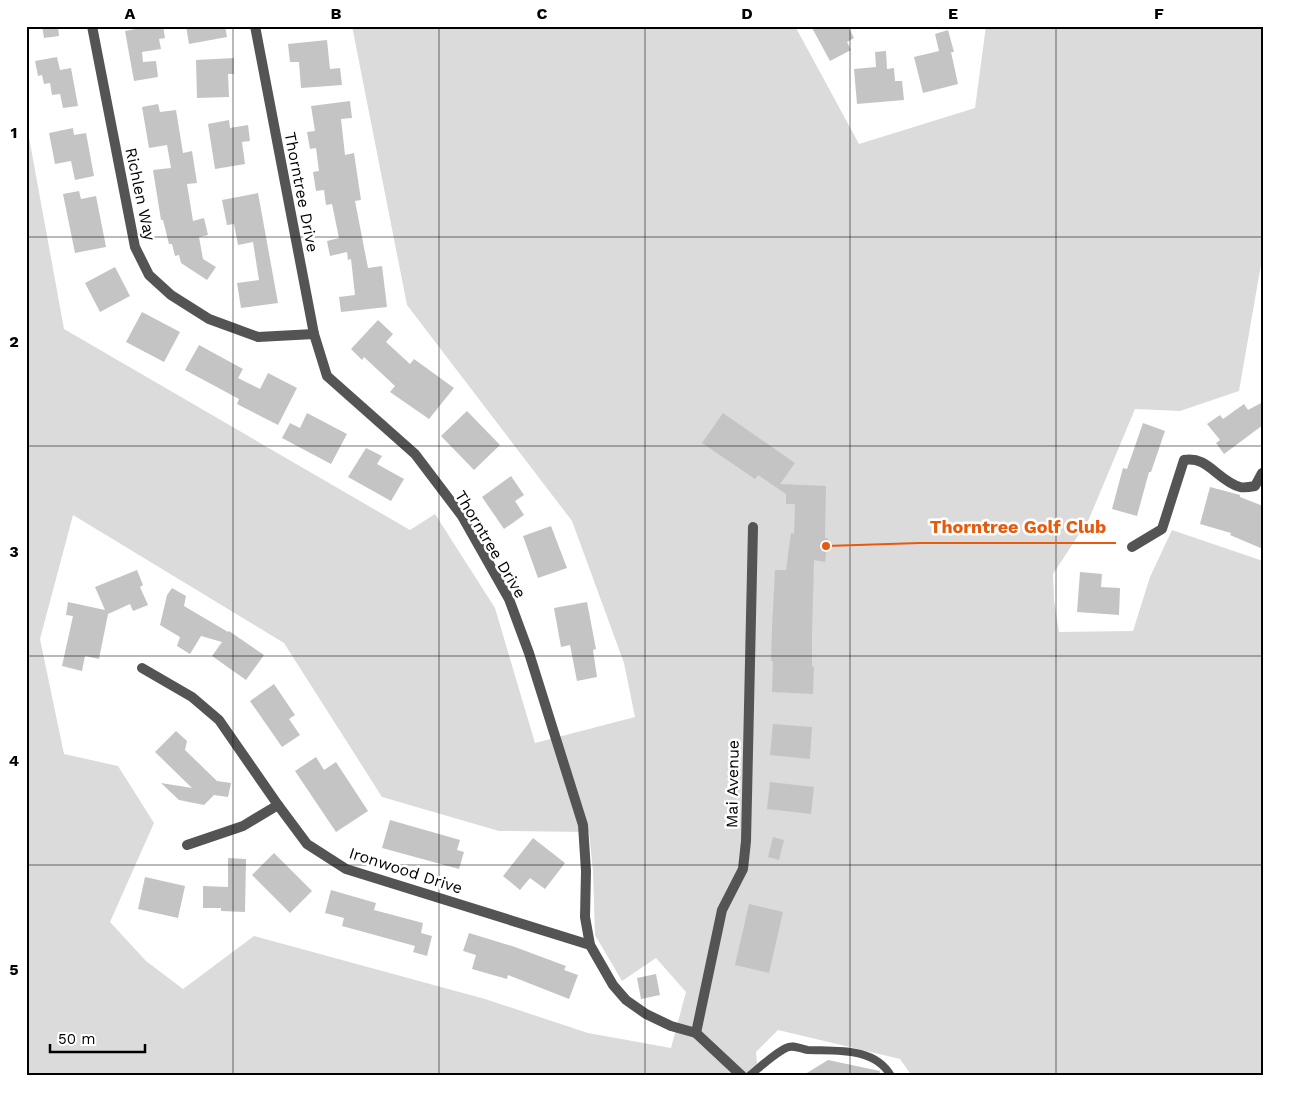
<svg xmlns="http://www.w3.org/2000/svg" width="1289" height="1102" viewBox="0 0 1289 1102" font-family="'Work Sans',sans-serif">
<rect width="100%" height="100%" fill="#fff"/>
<path fill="#dbdbdb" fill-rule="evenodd" d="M352,26H795L859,144L975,108L986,26H1263V253L1239,391L1180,411L1135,409L1089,519L1053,574L1054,600L1059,632L1133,631L1150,577L1172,530L1263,561V1076H912L900,1059L778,1030L756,1052L758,1076H26V121L64,329L410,530L435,514L495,608L535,743L635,717L624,663L572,521L407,305ZM73,515L284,643L382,797L499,831L589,832L593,871L595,935L622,981L656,958L686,992L671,1048L588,1033L485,999L254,936L183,989L146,961L110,922L154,823L118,766L64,754L40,639Z"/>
<g fill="#c4c4c4">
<polygon points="42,26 58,26 59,36 44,38"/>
<polygon points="141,26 163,26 165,38 159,39 161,49 142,52 143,62 156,61 158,77 134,81 125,31 141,28"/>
<polygon points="186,26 225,26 227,37 189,44"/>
<polygon points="811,26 848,26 854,38 847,42 851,50 830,61"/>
<polygon points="948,30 954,52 951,52 958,84 923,93 914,57 939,51 935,34"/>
<polygon points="327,40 330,69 340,68 342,85 301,88 299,62 290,62 288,44"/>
<polygon points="886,51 887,69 894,68 895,81 902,81 904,100 857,104 854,69 876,67 875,52"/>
<polygon points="57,57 60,70 71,68 78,106 63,108 60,94 52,95 50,83 44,84 42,75 38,76 35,61"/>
<polygon points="234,58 234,74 228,74 229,97 197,98 196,60"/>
<polygon points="350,101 352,118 341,119 345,155 354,153 361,200 355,201 368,268 382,266 387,307 341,312 339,297 355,295 351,259 348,260 347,252 330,256 327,241 339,238 332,204 326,205 324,190 316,191 313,172 319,171 316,148 310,149 307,132 315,131 311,106"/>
<polygon points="158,104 160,112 176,110 183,153 192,151 197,183 187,184 193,221 204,218 208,235 199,237 203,259 216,267 207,280 181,263 179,255 175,256 172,244 169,244 163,220 161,220 153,170 171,168 167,145 149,148 142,107"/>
<polygon points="229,120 230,128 248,125 250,141 242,142 245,164 215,169 208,124"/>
<polygon points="73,128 74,135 86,133 94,176 75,180 71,161 55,164 49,133"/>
<polygon points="79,191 81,199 96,196 106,247 75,253 63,194"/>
<polygon points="258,193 278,303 241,308 237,283 259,280 253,242 238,245 234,224 227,225 222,200"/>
<polygon points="115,267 130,296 100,312 85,283"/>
<polygon points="142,312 180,332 164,362 126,342"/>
<polygon points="378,320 393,334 386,342 410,364 414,359 454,388 429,419 390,392 395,386 364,357 362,360 351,349"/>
<polygon points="199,345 243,369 238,378 260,389 268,373 297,388 278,425 237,404 239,399 185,370"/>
<polygon points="1263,402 1263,425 1224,454 1216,443 1220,440 1207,424 1220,415 1223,419 1244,404 1248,410"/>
<polygon points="467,411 500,445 474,470 441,436"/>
<polygon points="307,413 347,434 331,464 282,438 290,423 300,428"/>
<polygon points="723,413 795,463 780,484 826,486 825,538 828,538 825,562 814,560 812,634 812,666 814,667 813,694 772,692 773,661 771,661 772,628 775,570 786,570 791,533 794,534 795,504 786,504 786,494 758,475 755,479 702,443"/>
<polygon points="1143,423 1165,431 1151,472 1149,472 1137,516 1112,509 1123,468 1127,469"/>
<polygon points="366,448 382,456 377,464 404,479 391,501 348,477"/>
<polygon points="511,476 524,495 515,501 524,515 504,529 482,497"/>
<polygon points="1210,487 1240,495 1240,497 1263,506 1263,549 1230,535 1231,533 1200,524"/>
<polygon points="551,526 567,568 538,578 523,536"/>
<polygon points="137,570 143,585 140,587 148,605 133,611 130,604 108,614 99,659 85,656 82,671 62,666 73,616 66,615 68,602 105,610 95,587"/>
<polygon points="1080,572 1102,574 1101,587 1120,588 1119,615 1077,612"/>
<polygon points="172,588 186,596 184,606 228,632 229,631 264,655 246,680 212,656 222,642 201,636 190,654 177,646 180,637 160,625 167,595"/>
<polygon points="587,602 596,649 593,650 597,677 577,681 570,645 561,647 554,608"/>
<polygon points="274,684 295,715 289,719 300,735 282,747 250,701"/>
<polygon points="773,724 812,727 810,759 770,755"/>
<polygon points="176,731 187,741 185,750 217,781 231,783 228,797 214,795 204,805 179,800 161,783 192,788 155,752"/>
<polygon points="316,757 324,770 336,762 368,811 336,832 295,771"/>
<polygon points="770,782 814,787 811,814 767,809"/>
<polygon points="390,820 460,840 457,850 464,852 459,869 382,848"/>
<polygon points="773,837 784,840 779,860 768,857"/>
<polygon points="533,838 565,863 545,889 530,878 520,890 503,876"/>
<polygon points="274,853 312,891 290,913 252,875"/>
<polygon points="228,858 246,859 245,912 221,911 221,908 203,908 203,886 228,887"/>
<polygon points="145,877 185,886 178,918 138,909"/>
<polygon points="331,890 376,903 374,910 423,923 421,933 432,936 427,956 413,952 415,946 342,926 344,918 325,913"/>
<polygon points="749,904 783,912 769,973 735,965"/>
<polygon points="469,933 515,947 566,966 564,970 578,975 569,999 508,975 507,979 472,969 476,955 463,951"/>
<polygon points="656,974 660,995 641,999 637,978"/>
<polygon points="828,1060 880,1071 879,1076 802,1076"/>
</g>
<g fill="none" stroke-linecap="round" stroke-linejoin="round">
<path stroke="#545454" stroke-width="8" d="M749,1076C759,1068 775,1053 786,1048C793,1044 801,1049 808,1050C837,1051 875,1047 891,1076"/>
<g stroke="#545454" stroke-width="10">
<polyline points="92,26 135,247 149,275 171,295 209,319 258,337 314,334"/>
<polyline points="255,26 314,334 327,376 415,454 462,516 509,599 529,653 583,825 586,871 585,917 590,945 613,985 626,1000 646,1014 671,1026 696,1033 742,1076"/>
<path d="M1132,547L1162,529L1184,460C1207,455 1218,481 1240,487C1244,488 1250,487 1255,486L1262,473"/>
<polyline points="142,668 192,697 219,720 278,805 307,844 346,869 590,945"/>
<polyline points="187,845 243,826 278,805"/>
<polyline points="696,1033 722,910 743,869 746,841 753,527"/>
</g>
</g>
<path fill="none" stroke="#000" stroke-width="1" stroke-opacity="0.55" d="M233,26V1076M439,26V1076M645,26V1076M850,26V1076M1056,26V1076M26,237H1263M26,446H1263M26,656H1263M26,865H1263"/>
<g text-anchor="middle" stroke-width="5" stroke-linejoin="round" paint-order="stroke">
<g font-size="16" fill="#000" stroke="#fff">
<text transform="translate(302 192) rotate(79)" y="6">Thorntree Drive</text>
<text transform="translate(141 194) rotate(78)" y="6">Richlen Way</text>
<text transform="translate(491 544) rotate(59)" y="6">Thorntree Drive</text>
<text transform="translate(732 784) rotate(-89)" y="6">Mai Avenue</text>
<text transform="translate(406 870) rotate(18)" y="6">Ironwood Drive</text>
</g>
</g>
<path fill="none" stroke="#e8590c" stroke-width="2" d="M826 546L920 543H1116"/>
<circle fill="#e8590c" stroke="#fff" stroke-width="2" cx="826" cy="546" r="5"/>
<g font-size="18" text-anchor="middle" font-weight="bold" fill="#e8590c" stroke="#fff" stroke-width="5" stroke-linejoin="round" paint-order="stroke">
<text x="1018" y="533">Thorntree Golf Club</text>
</g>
<rect width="1289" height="1102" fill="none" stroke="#ffffff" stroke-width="55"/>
<path d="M50 1044v8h95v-8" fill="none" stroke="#000000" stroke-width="2.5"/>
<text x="58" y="1044" font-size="15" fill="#000000" stroke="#ffffff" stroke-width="4" paint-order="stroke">50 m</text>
<rect x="28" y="28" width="1234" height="1046" fill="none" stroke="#000" stroke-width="2"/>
<g font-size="16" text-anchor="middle" font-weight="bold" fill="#000">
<text x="130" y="19">A</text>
<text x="336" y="19">B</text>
<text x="542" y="19">C</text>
<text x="747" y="19">D</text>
<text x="953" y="19">E</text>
<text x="1159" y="19">F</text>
<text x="14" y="138">1</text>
<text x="14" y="347">2</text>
<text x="14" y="557">3</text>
<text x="14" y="766">4</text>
<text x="14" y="975">5</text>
</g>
</svg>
